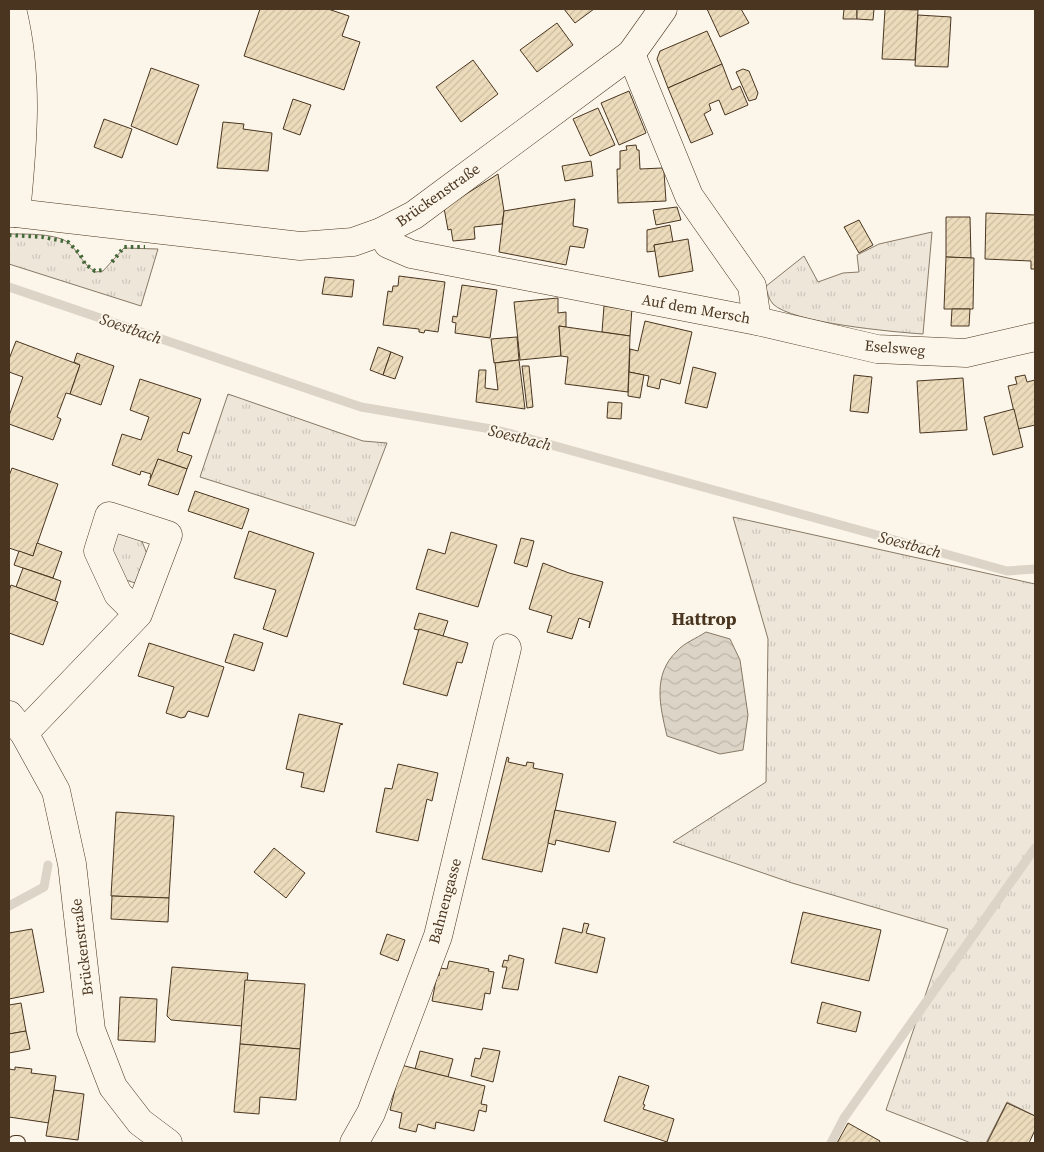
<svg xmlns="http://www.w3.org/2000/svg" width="1044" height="1152" viewBox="0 0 1044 1152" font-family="'Source Serif 4',serif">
<defs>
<pattern id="grass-tufts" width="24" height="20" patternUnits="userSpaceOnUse" patternTransform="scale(1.25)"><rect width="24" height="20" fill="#ede6d9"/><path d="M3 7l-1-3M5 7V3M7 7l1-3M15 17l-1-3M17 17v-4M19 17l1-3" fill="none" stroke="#cdc6ba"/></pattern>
<pattern id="water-waves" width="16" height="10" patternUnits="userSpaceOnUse" patternTransform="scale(1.25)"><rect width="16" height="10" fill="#dcd4c6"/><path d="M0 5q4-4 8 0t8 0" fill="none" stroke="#beb7aa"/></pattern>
<pattern id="building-hatch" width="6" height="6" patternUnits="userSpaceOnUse" patternTransform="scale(1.25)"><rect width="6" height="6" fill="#ecdcbc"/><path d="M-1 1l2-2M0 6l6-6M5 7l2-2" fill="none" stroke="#ccbda1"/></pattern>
</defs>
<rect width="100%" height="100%" fill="#fbf6e9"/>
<g fill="url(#grass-tufts)" stroke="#887966">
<path d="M932,232L923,334C894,332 792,323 773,304C769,300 767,291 765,287L804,256L818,282L843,273L859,272L857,255L879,244Z"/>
<path d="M9,234C25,234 58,233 70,244C80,254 83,265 96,272L103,271L124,248L158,249L141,306L9,264Z"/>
<polygon points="228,394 363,441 387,443 355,526 200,477"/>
<polygon points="733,517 1035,584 1035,1116 1007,1102 986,1143 971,1143 886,1110 948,929 792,883 673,842 766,782 768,639"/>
<polygon points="117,532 141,539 147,554 138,584 126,580 112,550"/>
</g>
<path fill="url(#water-waves)" stroke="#887966" d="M706,632L730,639L740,660L748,715L743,750L720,754L667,736C660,706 652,675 677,651C684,643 697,638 706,632Z"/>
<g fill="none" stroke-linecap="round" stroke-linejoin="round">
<g stroke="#dcd4c6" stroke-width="9">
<polyline points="9,287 361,407 497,430 1007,571 1035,569"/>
<polyline points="9,906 44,887 48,865"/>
<polyline points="831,1143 844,1118 1035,848"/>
</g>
</g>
<g fill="url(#building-hatch)" stroke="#4a3520">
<polygon points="260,9 328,9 349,16 342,36 360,42 344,90 244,56"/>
<polygon points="564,9 594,9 575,23"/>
<polygon points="707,9 741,9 749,23 720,37"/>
<polygon points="844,9 857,9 857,19 843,19"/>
<polygon points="857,9 874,9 873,20 857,19"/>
<polygon points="885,9 918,10 915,60 882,59"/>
<polygon points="918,15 951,17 948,67 915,66"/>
<polygon points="557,23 573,45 537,72 520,50"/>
<polygon points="707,31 722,64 668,88 657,59 660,51"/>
<polygon points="473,60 498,94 461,122 436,87"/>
<polygon points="722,64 732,90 740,86 748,105 725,115 719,100 709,104 711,110 704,114 713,134 691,143 668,88"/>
<polygon points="151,68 199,85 177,145 131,126"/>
<polygon points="743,69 749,71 758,93 756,99 749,101 736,72"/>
<polygon points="629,91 646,133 619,145 601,103"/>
<polygon points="293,99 311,105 300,135 283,129"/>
<polygon points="598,108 615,145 590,156 573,119"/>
<polygon points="104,119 132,129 122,158 94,147"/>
<polygon points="223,122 244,124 243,129 272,133 268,171 217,168"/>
<polygon points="636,145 637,150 639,150 640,169 662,168 664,172 666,201 618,203 617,169 620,169 620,151 627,150 626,146"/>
<polygon points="591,161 593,176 565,181 562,166"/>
<polygon points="498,174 504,211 502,224 474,227 475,239 453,241 451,229 448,230 444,208"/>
<polygon points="575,199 573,226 588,229 584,248 570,246 566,265 499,252 504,211"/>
<polygon points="677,207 681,220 656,225 653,210"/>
<polygon points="986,213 1035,215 1035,269 1031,269 1031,261 985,259"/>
<polygon points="946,217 970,217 971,258 946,257"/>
<polygon points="859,220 873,245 859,253 844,227"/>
<polygon points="670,225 673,242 654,245 655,251 647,252 647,230"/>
<polygon points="688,239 693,271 659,277 654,245"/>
<polygon points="946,257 974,258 973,309 944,309"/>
<polygon points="399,276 445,282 438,332 425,330 424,333 419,332 419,329 383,325 388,291 392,292 393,286 398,286"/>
<polygon points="325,277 354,280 352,297 322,294"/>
<polygon points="462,285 497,290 490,338 455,333 456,323 452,322 453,316 457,317"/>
<polygon points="558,298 558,313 566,312 566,327 559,326 561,356 520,360 514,302"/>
<polygon points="604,306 629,310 632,308 630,336 602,332"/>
<polygon points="952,309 970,309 969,326 951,326"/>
<polygon points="645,321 692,332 680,384 661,379 659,389 647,386 649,376 629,372 630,349 638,351"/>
<polygon points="559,326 630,336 628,392 565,384 568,357 561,356"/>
<polygon points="517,337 519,360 494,363 491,339"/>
<polygon points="16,341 80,365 70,394 66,393 57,417 61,419 53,440 9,424 9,416 23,377 9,372 9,359"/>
<polygon points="378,347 391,352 383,375 370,370"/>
<polygon points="391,352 403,357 395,379 383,375"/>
<polygon points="77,353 114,366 101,405 70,394 80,365 74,362"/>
<polygon points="519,360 525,409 476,402 479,370 486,370 485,388 498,390 495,363"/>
<polygon points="522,366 529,366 533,407 527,408"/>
<polygon points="693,367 716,373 707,408 685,403"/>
<polygon points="629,372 644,375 640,398 628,396"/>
<polygon points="854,375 872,377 868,413 850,411"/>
<polygon points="1025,375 1027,382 1035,380 1035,425 1018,429 1008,386 1017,384 1015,377"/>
<polygon points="963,378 967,430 920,433 917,381"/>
<polygon points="140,379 201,399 189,434 183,432 177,451 192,456 187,469 158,459 152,478 150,478 151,474 141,471 140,475 112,465 122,434 141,440 149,417 130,410"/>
<polygon points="608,402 622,403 621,419 607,418"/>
<polygon points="1014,409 1023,447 993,455 984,417"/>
<polygon points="158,459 187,469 178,495 148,485"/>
<polygon points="12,468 58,484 33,556 9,548 9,476"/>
<polygon points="195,491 249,509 242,529 188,511"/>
<polygon points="249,531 314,553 287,637 263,629 276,590 234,578"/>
<polygon points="451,532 497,545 478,607 416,589 428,549 445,554"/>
<polygon points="521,538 534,541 527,567 514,563"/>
<polygon points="37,543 62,552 53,578 14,565 19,551 33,556"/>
<polygon points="543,563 569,573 603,582 589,628 590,622 579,618 572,639 547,632 552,616 529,609"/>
<polygon points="23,568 61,581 55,601 16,587"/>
<polygon points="11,585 58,602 43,645 9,633 9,591"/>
<polygon points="419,613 448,621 443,636 414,629"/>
<polygon points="419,629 468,643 462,663 457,662 447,696 403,684"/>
<polygon points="234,634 263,643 254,671 225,662"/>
<polygon points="149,643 224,667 208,717 188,711 185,717 181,718 166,713 174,687 138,676"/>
<polygon points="299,714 343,724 340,725 324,792 301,787 304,773 286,769"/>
<polygon points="507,757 509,758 508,762 526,766 527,762 534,763 533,768 563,774 542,872 482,859"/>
<polygon points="398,764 438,773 432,801 427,799 418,841 376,832 385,788 392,789"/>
<polygon points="555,810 616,822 609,852 556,840 555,845 548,843"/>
<polygon points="116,812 174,816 169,898 111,896"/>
<polygon points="274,848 305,873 286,898 254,872"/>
<polygon points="112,896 169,898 168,922 111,919"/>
<polygon points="803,912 881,930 869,981 791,963"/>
<polygon points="584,923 589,924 586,933 605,938 597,973 555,963 563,928 582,933"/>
<polygon points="32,929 44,992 9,999 9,933"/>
<polygon points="387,934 405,940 398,961 380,954"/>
<polygon points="509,955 524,959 518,990 502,988 507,967 502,967 504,960 508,961"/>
<polygon points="449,961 489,969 488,971 494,972 490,994 485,993 482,1010 432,1001 437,975 439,976 440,968 447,969"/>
<polygon points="172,967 248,973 242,1026 171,1020 167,1016"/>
<polygon points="245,980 305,984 300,1049 240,1044"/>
<polygon points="120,997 157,999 155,1042 118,1040"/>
<polygon points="822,1002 861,1012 856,1032 817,1023"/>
<polygon points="21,1003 26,1031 9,1034 9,1005"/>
<polygon points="26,1031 30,1049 9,1053 9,1034"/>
<polygon points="240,1044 300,1049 296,1100 260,1097 259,1114 234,1112"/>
<polygon points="483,1048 500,1051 493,1082 471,1076 475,1058 480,1059"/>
<polygon points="420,1051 453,1059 448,1077 415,1069"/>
<polygon points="401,1065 485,1086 481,1104 487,1105 486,1112 479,1110 474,1131 436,1122 435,1129 418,1124 416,1132 399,1128 402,1113 390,1110"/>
<polygon points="15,1067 32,1069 31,1073 56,1076 49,1123 9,1117 9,1069 15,1070"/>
<polygon points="619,1076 649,1086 643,1104 645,1105 643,1109 674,1119 667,1142 604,1121"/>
<polygon points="54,1090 84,1094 78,1140 46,1136"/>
<polygon points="1007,1103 1035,1116 1035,1130 1029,1143 987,1143"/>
<polygon points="848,1123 880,1141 879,1143 837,1143"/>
</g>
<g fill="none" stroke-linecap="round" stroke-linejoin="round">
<defs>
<polyline id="service" points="15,1143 18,1143"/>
<g id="minor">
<polyline points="631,54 689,196 752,286 757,321"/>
<polyline points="16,213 300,246 353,242 381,232 414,215 631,54 663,9"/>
<polyline points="381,232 388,244 411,254 757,321 877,349 966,353 1035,337"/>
<polyline points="24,733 138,614 168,535 109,516 98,551 118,594 138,614"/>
<polyline points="354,1143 371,1113 438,936 507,648"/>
</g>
<g id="tertiary">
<path d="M9,213H16C23,143 29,77 12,9"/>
<polyline points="9,715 24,733 56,791 72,864 91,1030 113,1087 140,1122 168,1143"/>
</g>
</defs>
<use href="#service" stroke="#4a3520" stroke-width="16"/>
<use href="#minor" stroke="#4a3520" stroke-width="29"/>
<use href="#tertiary" stroke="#4a3520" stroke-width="29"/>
<use href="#service" stroke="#fbf6e9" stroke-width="14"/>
<use href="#minor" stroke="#fbf6e9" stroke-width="28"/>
<use href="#tertiary" stroke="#fbf6e9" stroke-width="28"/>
<g stroke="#436837" stroke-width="4" stroke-dasharray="2.5 4" stroke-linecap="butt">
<polyline points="9,235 42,237 68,242 80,254 85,264 95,271 103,270"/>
<polyline points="112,262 124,247 145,247"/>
</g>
</g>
<g text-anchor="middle" stroke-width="4" stroke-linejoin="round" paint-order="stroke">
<g font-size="15" fill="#4a3520" stroke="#fbf6e9">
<text transform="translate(438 195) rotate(-35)" y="5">Brückenstraße</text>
<text transform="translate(696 309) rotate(10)" y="5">Auf dem Mersch</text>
<text transform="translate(895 348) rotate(5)" y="5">Eselsweg</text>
<text transform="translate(445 901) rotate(-75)" y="5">Bahnengasse</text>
<text transform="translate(82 947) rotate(-97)" y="5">Brückenstraße</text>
</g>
<g font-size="16" font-style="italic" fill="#4a3520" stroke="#fbf6e9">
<text transform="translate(131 328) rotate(19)" y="6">Soestbach</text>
<text transform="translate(520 437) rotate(14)" y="6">Soestbach</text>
<text transform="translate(910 544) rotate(15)" y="6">Soestbach</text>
</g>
<g font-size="18" font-weight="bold" fill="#4a3520" stroke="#fbf6e9">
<text x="704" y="625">Hattrop</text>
</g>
</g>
<rect width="1044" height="1152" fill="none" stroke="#4a3520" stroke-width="20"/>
</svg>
